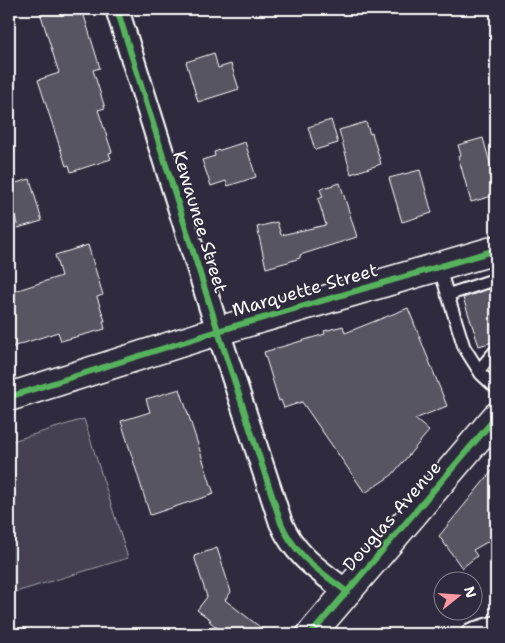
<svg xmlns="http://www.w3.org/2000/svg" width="505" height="643" viewBox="0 0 505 643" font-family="'Shantell Sans',sans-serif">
<rect width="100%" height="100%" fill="#2f2a3d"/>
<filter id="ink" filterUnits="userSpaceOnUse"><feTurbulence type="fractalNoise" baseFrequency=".02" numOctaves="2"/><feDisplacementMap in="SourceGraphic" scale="10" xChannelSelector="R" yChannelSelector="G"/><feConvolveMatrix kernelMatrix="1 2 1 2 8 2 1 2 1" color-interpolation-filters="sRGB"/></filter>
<g filter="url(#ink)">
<polygon fill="#464152" stroke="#a2a0a8" points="84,419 128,558 9,594 9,442"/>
<g fill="#595564" stroke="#fff">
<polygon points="39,9 82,9 100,68 93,70 105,108 98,110 112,152 109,153 111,159 71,172 69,165 66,166 38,80 59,73"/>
<polygon points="214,53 218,68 231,64 239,89 198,102 186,62"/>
<polygon points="331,120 338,143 315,150 308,127"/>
<polygon points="366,122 370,134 372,133 381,164 351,174 339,130"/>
<polygon points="483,138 496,185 496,195 471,202 458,156 461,155 458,145"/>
<polygon points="245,142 256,177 228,186 226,181 211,186 202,160 215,156 214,152"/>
<polygon points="420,170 432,213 402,222 389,178"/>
<polygon points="30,179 42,221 18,228 9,195 9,185"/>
<polygon points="340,183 357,237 300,255 300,258 288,262 266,268 257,227 277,222 281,235 326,225 318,199 323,197 320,189"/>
<polygon points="88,245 103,295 97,297 105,321 103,321 105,329 61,341 58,332 9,348 9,293 61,276 55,255"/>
<polygon points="489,289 496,310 496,341 479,346 463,298"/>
<polygon points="408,308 447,406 415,419 429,431 392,475 365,493 302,402 284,408 281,400 279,401 264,352 325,334 324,331 343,326 345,333"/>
<polygon points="180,389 214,494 150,515 121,421 150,412 146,399"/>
<polygon points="496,466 496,537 473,550 477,556 462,568 439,536"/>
<polygon points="217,548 231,592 225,600 269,634 225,634 209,621 211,620 197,610 207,597 194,556"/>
</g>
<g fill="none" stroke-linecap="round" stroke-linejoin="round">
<defs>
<g id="lane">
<polyline points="439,267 464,347 481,374 496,388"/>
<polyline points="447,295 496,279"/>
<polyline points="479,370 496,350"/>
</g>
<g id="street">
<path d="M117,9L218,331L281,523C295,556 320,571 347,592"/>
<polyline points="473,634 496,627"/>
</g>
<polyline id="secondary" points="9,397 218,331 496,250"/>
<polyline id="primary" points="311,634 496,417"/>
</defs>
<use href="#lane" stroke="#fff" stroke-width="15"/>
<use href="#street" stroke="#fff" stroke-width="26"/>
<use href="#secondary" stroke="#fff" stroke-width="31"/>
<use href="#primary" stroke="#fff" stroke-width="31"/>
<use href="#lane" stroke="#2f2a3d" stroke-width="11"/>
<use href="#street" stroke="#2f2a3d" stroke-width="22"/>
<use href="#secondary" stroke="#2f2a3d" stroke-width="28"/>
<use href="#primary" stroke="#2f2a3d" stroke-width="28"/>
<defs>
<g id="cycleway">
<path d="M117,9L218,331L281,523C295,556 320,571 347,592"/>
<polyline points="9,397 218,331 496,250"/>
<polyline points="311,634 496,417"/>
</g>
</defs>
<use href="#cycleway" stroke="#2f2a3d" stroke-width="9"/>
<use href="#cycleway" stroke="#56b35d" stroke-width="6"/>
</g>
</g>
<g text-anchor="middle" stroke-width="4" stroke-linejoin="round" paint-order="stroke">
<g font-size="18" fill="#fff" stroke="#2f2a3d">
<text transform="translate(200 222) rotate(73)" y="6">Kewaunee Street</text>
<text transform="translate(305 290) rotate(-16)" y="6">Marquette Street</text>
<text transform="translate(392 516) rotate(-49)" y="6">Douglas Avenue</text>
</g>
</g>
<rect width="505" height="643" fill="none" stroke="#2f2a3d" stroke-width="30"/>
<rect x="15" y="15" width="475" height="613" fill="none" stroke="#fff" stroke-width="2" filter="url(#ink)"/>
<g transform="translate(458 596) rotate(73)"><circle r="24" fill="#2f2a3d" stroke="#827f8b"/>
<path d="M0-4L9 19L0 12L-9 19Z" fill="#ff9aa2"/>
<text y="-8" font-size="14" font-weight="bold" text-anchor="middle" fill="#ffffff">N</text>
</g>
</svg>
